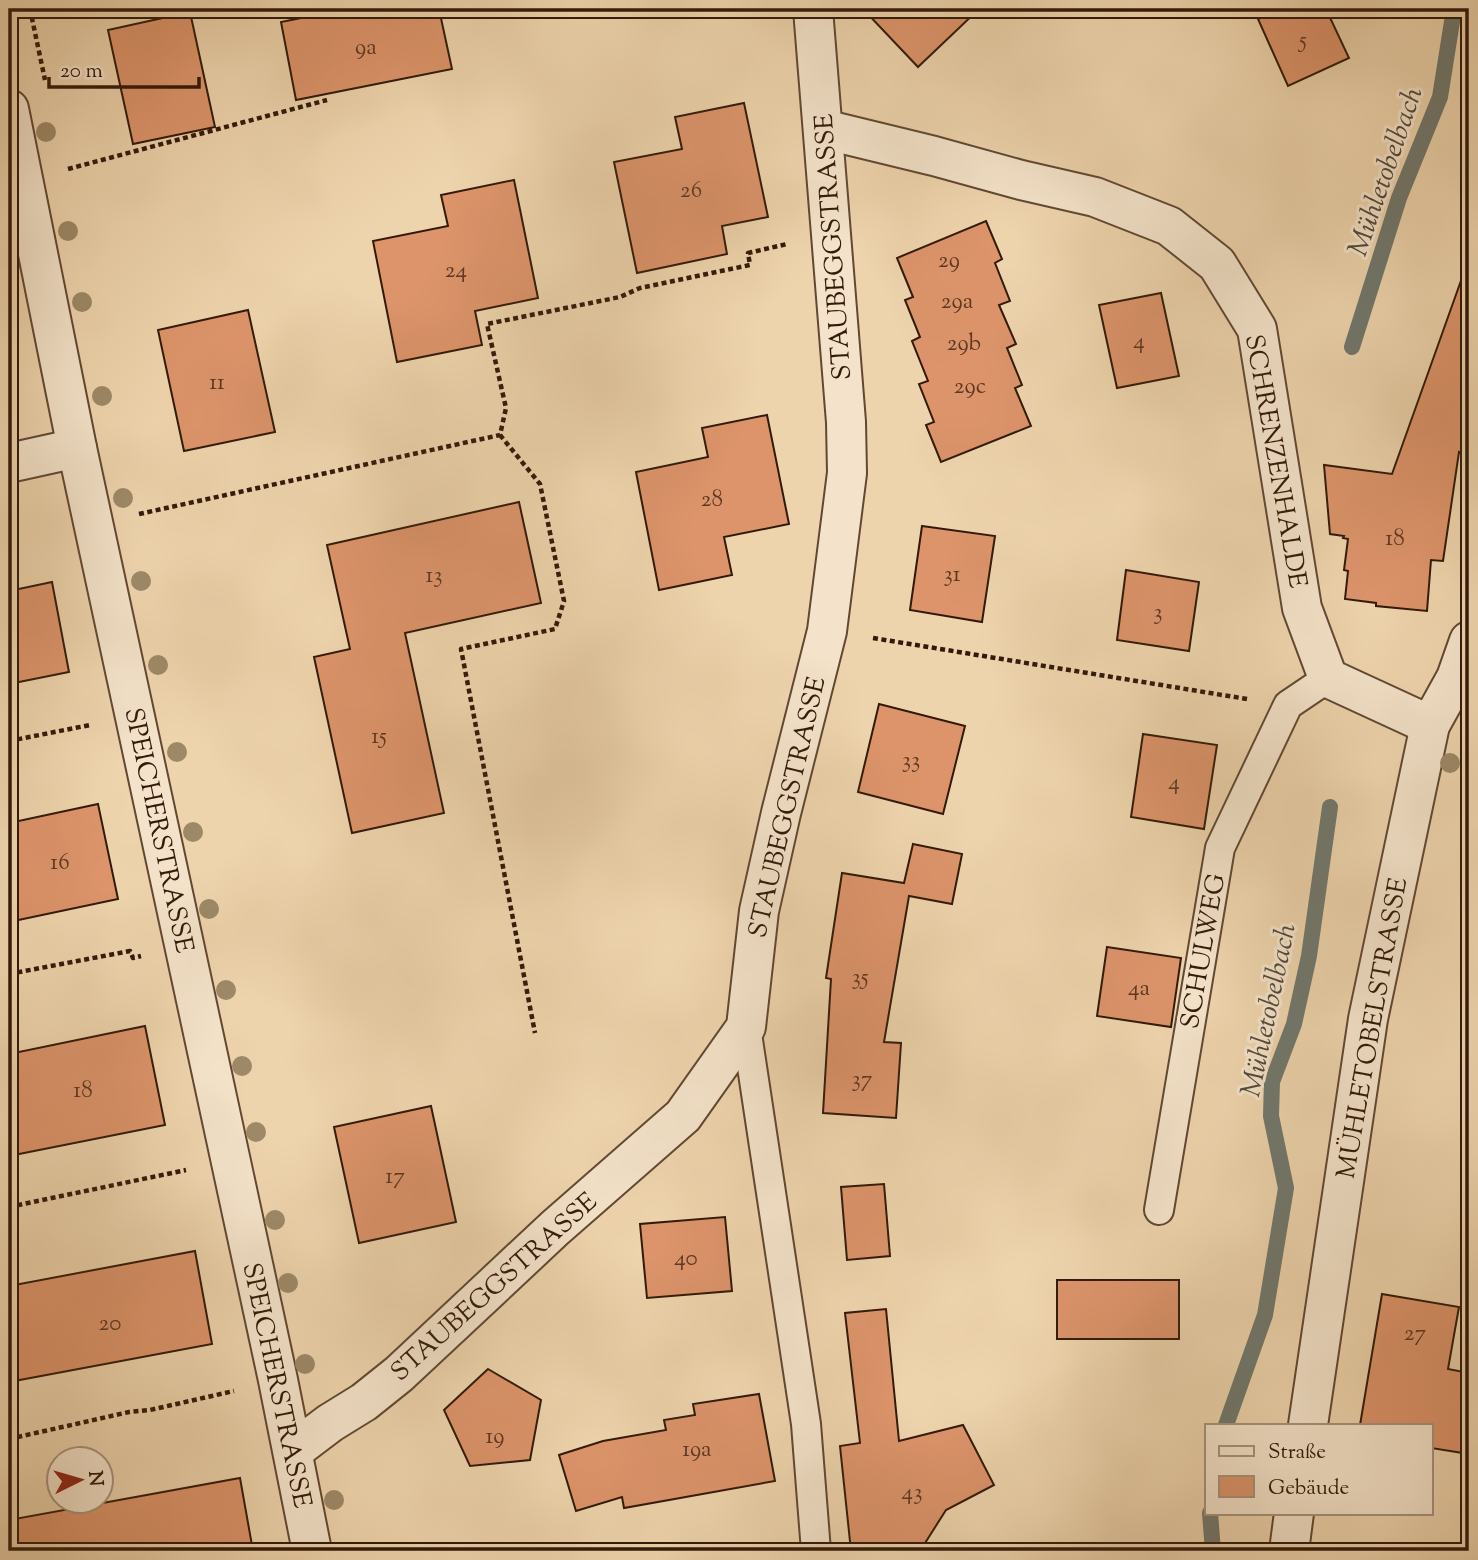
<svg xmlns="http://www.w3.org/2000/svg" width="1478" height="1560" viewBox="0 0 1478 1560" font-family="'Sorts Mill Goudy',serif">
<rect width="100%" height="100%" fill="#eed4ad"/>
<filter id="stains"><feTurbulence type="fractalNoise" baseFrequency=".00286" numOctaves="4"/><feColorMatrix values="0 0 0 0 .2 0 0 0 0 .09 0 0 0 0 .02 0 0 0 .5 -.17"/></filter>
<radialGradient id="worn" r=".72"><stop offset=".6" stop-color="#630" stop-opacity="0"/><stop offset="1" stop-color="#630" stop-opacity=".3"/></radialGradient>
<g fill="none" stroke-linecap="round" stroke-linejoin="round">
<g stroke="#71786e" stroke-width="16">
<polyline points="1352,347 1399,198 1440,97 1454,9"/>
<polyline points="1226,1425 1265,1315 1286,1188 1271,1116 1272,1082 1294,1024 1309,956 1330,807"/>
<polyline points="1210,1513 1213,1551"/>
</g>
</g>
<g fill="#dd946b" stroke="#321a0a" stroke-width="2">
<polygon points="346,9 439,9 452,69 296,100 281,22"/>
<polygon points="863,9 979,9 918,67"/>
<polygon points="1281,9 1326,9 1349,58 1288,86 1258,19"/>
<polygon points="190,12 215,127 133,144 108,30"/>
<polygon points="744,103 768,217 722,226 727,254 637,273 614,162 682,149 675,117"/>
<polygon points="514,180 538,298 475,311 482,345 397,362 373,241 448,226 441,195"/>
<polygon points="986,221 1002,259 995,263 1010,301 999,305 1016,344 1007,348 1022,385 1015,388 1031,426 941,462 926,425 934,422 919,384 928,381 912,341 920,337 905,300 913,297 897,258"/>
<polygon points="1463,275 1469,276 1469,456 1459,452 1443,561 1431,560 1427,611 1376,606 1376,603 1345,599 1348,571 1344,570 1348,539 1343,538 1344,536 1330,534 1324,465 1392,474"/>
<polygon points="1161,293 1179,376 1117,388 1099,305"/>
<polygon points="248,310 275,432 184,451 158,330"/>
<polygon points="767,415 789,524 724,537 732,575 659,590 636,472 708,457 702,428"/>
<polygon points="519,502 541,603 405,633 444,813 352,833 314,657 350,649 327,545"/>
<polygon points="922,526 995,536 982,622 910,610"/>
<polygon points="1126,570 1199,582 1189,651 1117,640"/>
<polygon points="52,582 69,672 9,684 9,591"/>
<polygon points="879,704 965,726 943,814 858,792"/>
<polygon points="1143,734 1217,745 1204,829 1131,817"/>
<polygon points="98,804 118,899 9,922 9,823"/>
<polygon points="913,844 962,854 952,904 909,896 884,1042 901,1043 896,1118 823,1113 831,979 826,978 842,873 904,883"/>
<polygon points="1107,947 1181,958 1171,1027 1097,1016"/>
<polygon points="145,1026 165,1125 9,1156 9,1054"/>
<polygon points="431,1106 456,1222 359,1243 334,1127"/>
<polygon points="884,1184 890,1256 847,1260 841,1187"/>
<polygon points="725,1217 732,1291 647,1298 640,1224"/>
<polygon points="195,1251 212,1344 9,1382 9,1286"/>
<rect x="1057" y="1280" width="122" height="59"/>
<polygon points="1382,1294 1459,1307 1448,1369 1469,1373 1469,1454 1431,1448 1431,1425 1360,1425"/>
<polygon points="886,1309 899,1441 963,1425 994,1485 946,1510 920,1551 851,1551 840,1446 860,1443 845,1313"/>
<polygon points="488,1369 541,1400 530,1460 470,1466 444,1410"/>
<polygon points="759,1394 775,1481 624,1508 622,1497 576,1511 559,1455 603,1441 666,1430 664,1420 695,1415 693,1404"/>
<polygon points="240,1478 253,1551 9,1551 9,1520"/>
</g>
<g fill="none" stroke-linecap="round" stroke-linejoin="round">
<defs>
<g id="service">
<polyline points="746,1027 806,1424 816,1551"/>
<polyline points="1159,1210 1220,848 1288,705 1328,678"/>
</g>
<g id="minor">
<polyline points="9,109 77,448 278,1380 312,1551"/>
<polyline points="823,129 934,156 1021,180 1095,197 1169,226 1217,264 1257,329 1302,608 1328,678 1430,725"/>
<polyline points="9,463 77,448"/>
<polyline points="1308,1425 1368,1019 1430,725 1456,678 1469,641"/>
<polyline points="293,1451 330,1423 364,1402 399,1374 555,1228 683,1116 746,1027 759,911 781,813 827,631 847,473 846,422 813,9"/>
<polyline points="1289,1551 1294,1513"/>
</g>
</defs>
<use href="#service" stroke="#614833" stroke-width="32"/>
<use href="#minor" stroke="#614833" stroke-width="42"/>
<g stroke="#321a0a" stroke-width="4.5" stroke-dasharray="5 3.5" stroke-linecap="butt">
<polyline points="30,9 45,80"/>
<polyline points="68,169 327,100"/>
<polyline points="500,435 540,484 564,601 555,629 461,649 535,1033"/>
<polyline points="139,514 500,435 506,408 487,324 620,297 640,288 750,265 748,253 787,244"/>
<polyline points="873,638 1247,699"/>
<polyline points="9,741 90,725"/>
<polyline points="9,974 130,951 133,958 141,956"/>
<polyline points="9,1207 186,1170"/>
<polyline points="9,1439 129,1412 150,1410 234,1391"/>
</g>
<use href="#service" stroke="#f4e3ca" stroke-width="28"/>
<use href="#minor" stroke="#f4e3ca" stroke-width="38"/>
</g>
<g fill="#9d8968">
<circle cx="46" cy="132" r="10"/>
<circle cx="68" cy="231" r="10"/>
<circle cx="82" cy="302" r="10"/>
<circle cx="102" cy="396" r="10"/>
<circle cx="123" cy="498" r="10"/>
<circle cx="141" cy="581" r="10"/>
<circle cx="158" cy="665" r="10"/>
<circle cx="177" cy="752" r="10"/>
<circle cx="1450" cy="763" r="10"/>
<circle cx="193" cy="832" r="10"/>
<circle cx="209" cy="909" r="10"/>
<circle cx="226" cy="990" r="10"/>
<circle cx="242" cy="1066" r="10"/>
<circle cx="256" cy="1132" r="10"/>
<circle cx="275" cy="1220" r="10"/>
<circle cx="288" cy="1283" r="10"/>
<circle cx="305" cy="1364" r="10"/>
<circle cx="334" cy="1500" r="10"/>
</g>
<g text-anchor="middle" stroke-width="6" stroke-linejoin="round" paint-order="stroke">
<g font-size="23" fill="#5d3822">
<text x="1303" y="47">5</text>
<text x="366" y="54">9a</text>
<text x="691" y="197">26</text>
<text x="949" y="267">29</text>
<text x="456" y="277">24</text>
<text x="957" y="308">29a</text>
<text x="1139" y="348">4</text>
<text x="964" y="350">29b</text>
<text x="217" y="389">11</text>
<text x="970" y="393">29c</text>
<text x="712" y="506">28</text>
<text x="1395" y="545">18</text>
<text x="952" y="581">31</text>
<text x="434" y="582">13</text>
<text x="1158" y="619">3</text>
<text x="379" y="743">15</text>
<text x="911" y="767">33</text>
<text x="1174" y="789">4</text>
<text x="60" y="869">16</text>
<text x="860" y="984">35</text>
<text x="1139" y="995">4a</text>
<text x="862" y="1086">37</text>
<text x="83" y="1097">18</text>
<text x="395" y="1183">17</text>
<text x="686" y="1265">40</text>
<text x="110" y="1330">20</text>
<text x="1415" y="1340">27</text>
<text x="495" y="1443">19</text>
<text x="697" y="1456">19a</text>
<text x="912" y="1499">43</text>
</g>
<g font-size="26" fill="#321a0a" stroke="#f4e3ca">
<text transform="translate(832 247) rotate(-94)" y="9">STAUBEGGSTRASSE</text>
<text transform="translate(1277 461) rotate(80)" y="9">SCHRENZENHALDE</text>
<text transform="translate(786 807) rotate(-77)" y="9">STAUBEGGSTRASSE</text>
<text transform="translate(160 830) rotate(78)" y="9">SPEICHERSTRASSE</text>
<text transform="translate(1202 951) rotate(-80)" y="9">SCHULWEG</text>
<text transform="translate(1371 1028) rotate(-80)" y="9">MÜHLETOBELSTRASSE</text>
<text transform="translate(493 1286) rotate(-42)" y="9">STAUBEGGSTRASSE</text>
<text transform="translate(278 1385) rotate(78)" y="9">SPEICHERSTRASSE</text>
</g>
<g font-size="28" font-style="italic" fill="#52493c" stroke="#f4e3ca">
<text transform="translate(1384 171) rotate(-71)" y="10">Mühletobelbach</text>
<text transform="translate(1267 1010) rotate(-78)" y="10">Mühletobelbach</text>
</g>
</g>
<rect width="1478" height="1560" fill="none" stroke="#eed4ad" stroke-width="35"/>
<rect x="10" y="10" width="1457" height="1539" fill="none" stroke="#321a0a" stroke-width="3.5"/>
<rect x="18" y="18" width="1443" height="1525" fill="none" stroke="#321a0a" stroke-width="2"/>
<rect x="1205" y="1424" width="228" height="91" fill="#f4e3ca" stroke="#a6937d" stroke-width="2"/>
<rect x="1219" y="1446" width="35" height="10" fill="#f4e3ca" stroke="#a6937d" stroke-width="2"/>
<text x="1268" y="1458" font-size="21" fill="#321a0a">Straße</text>
<rect x="1219" y="1476" width="35" height="21" fill="#dd946b" stroke="#a6937d" stroke-width="2"/>
<text x="1268" y="1494" font-size="21" fill="#321a0a">Gebäude</text>
<g transform="translate(80 1480) rotate(85)"><circle r="33" fill="#f4e3ca" stroke="#a6937d" stroke-width="2"/>
<path d="M0-5L12 26L0 18L-12 26Z" fill="#8f2418"/>
<text y="-10" font-size="19" font-weight="bold" text-anchor="middle" fill="#321a0a">N</text>
</g>
<path d="M49 77v10h150v-10" fill="none" stroke="#321a0a" stroke-width="3.5"/>
<text x="60" y="77" font-size="21" fill="#321a0a" stroke="#f4e3ca" stroke-width="5" paint-order="stroke">20 m</text>
<rect width="100%" height="100%" filter="url(#stains)"/>
<rect width="100%" height="100%" fill="url(#worn)"/>
</svg>
